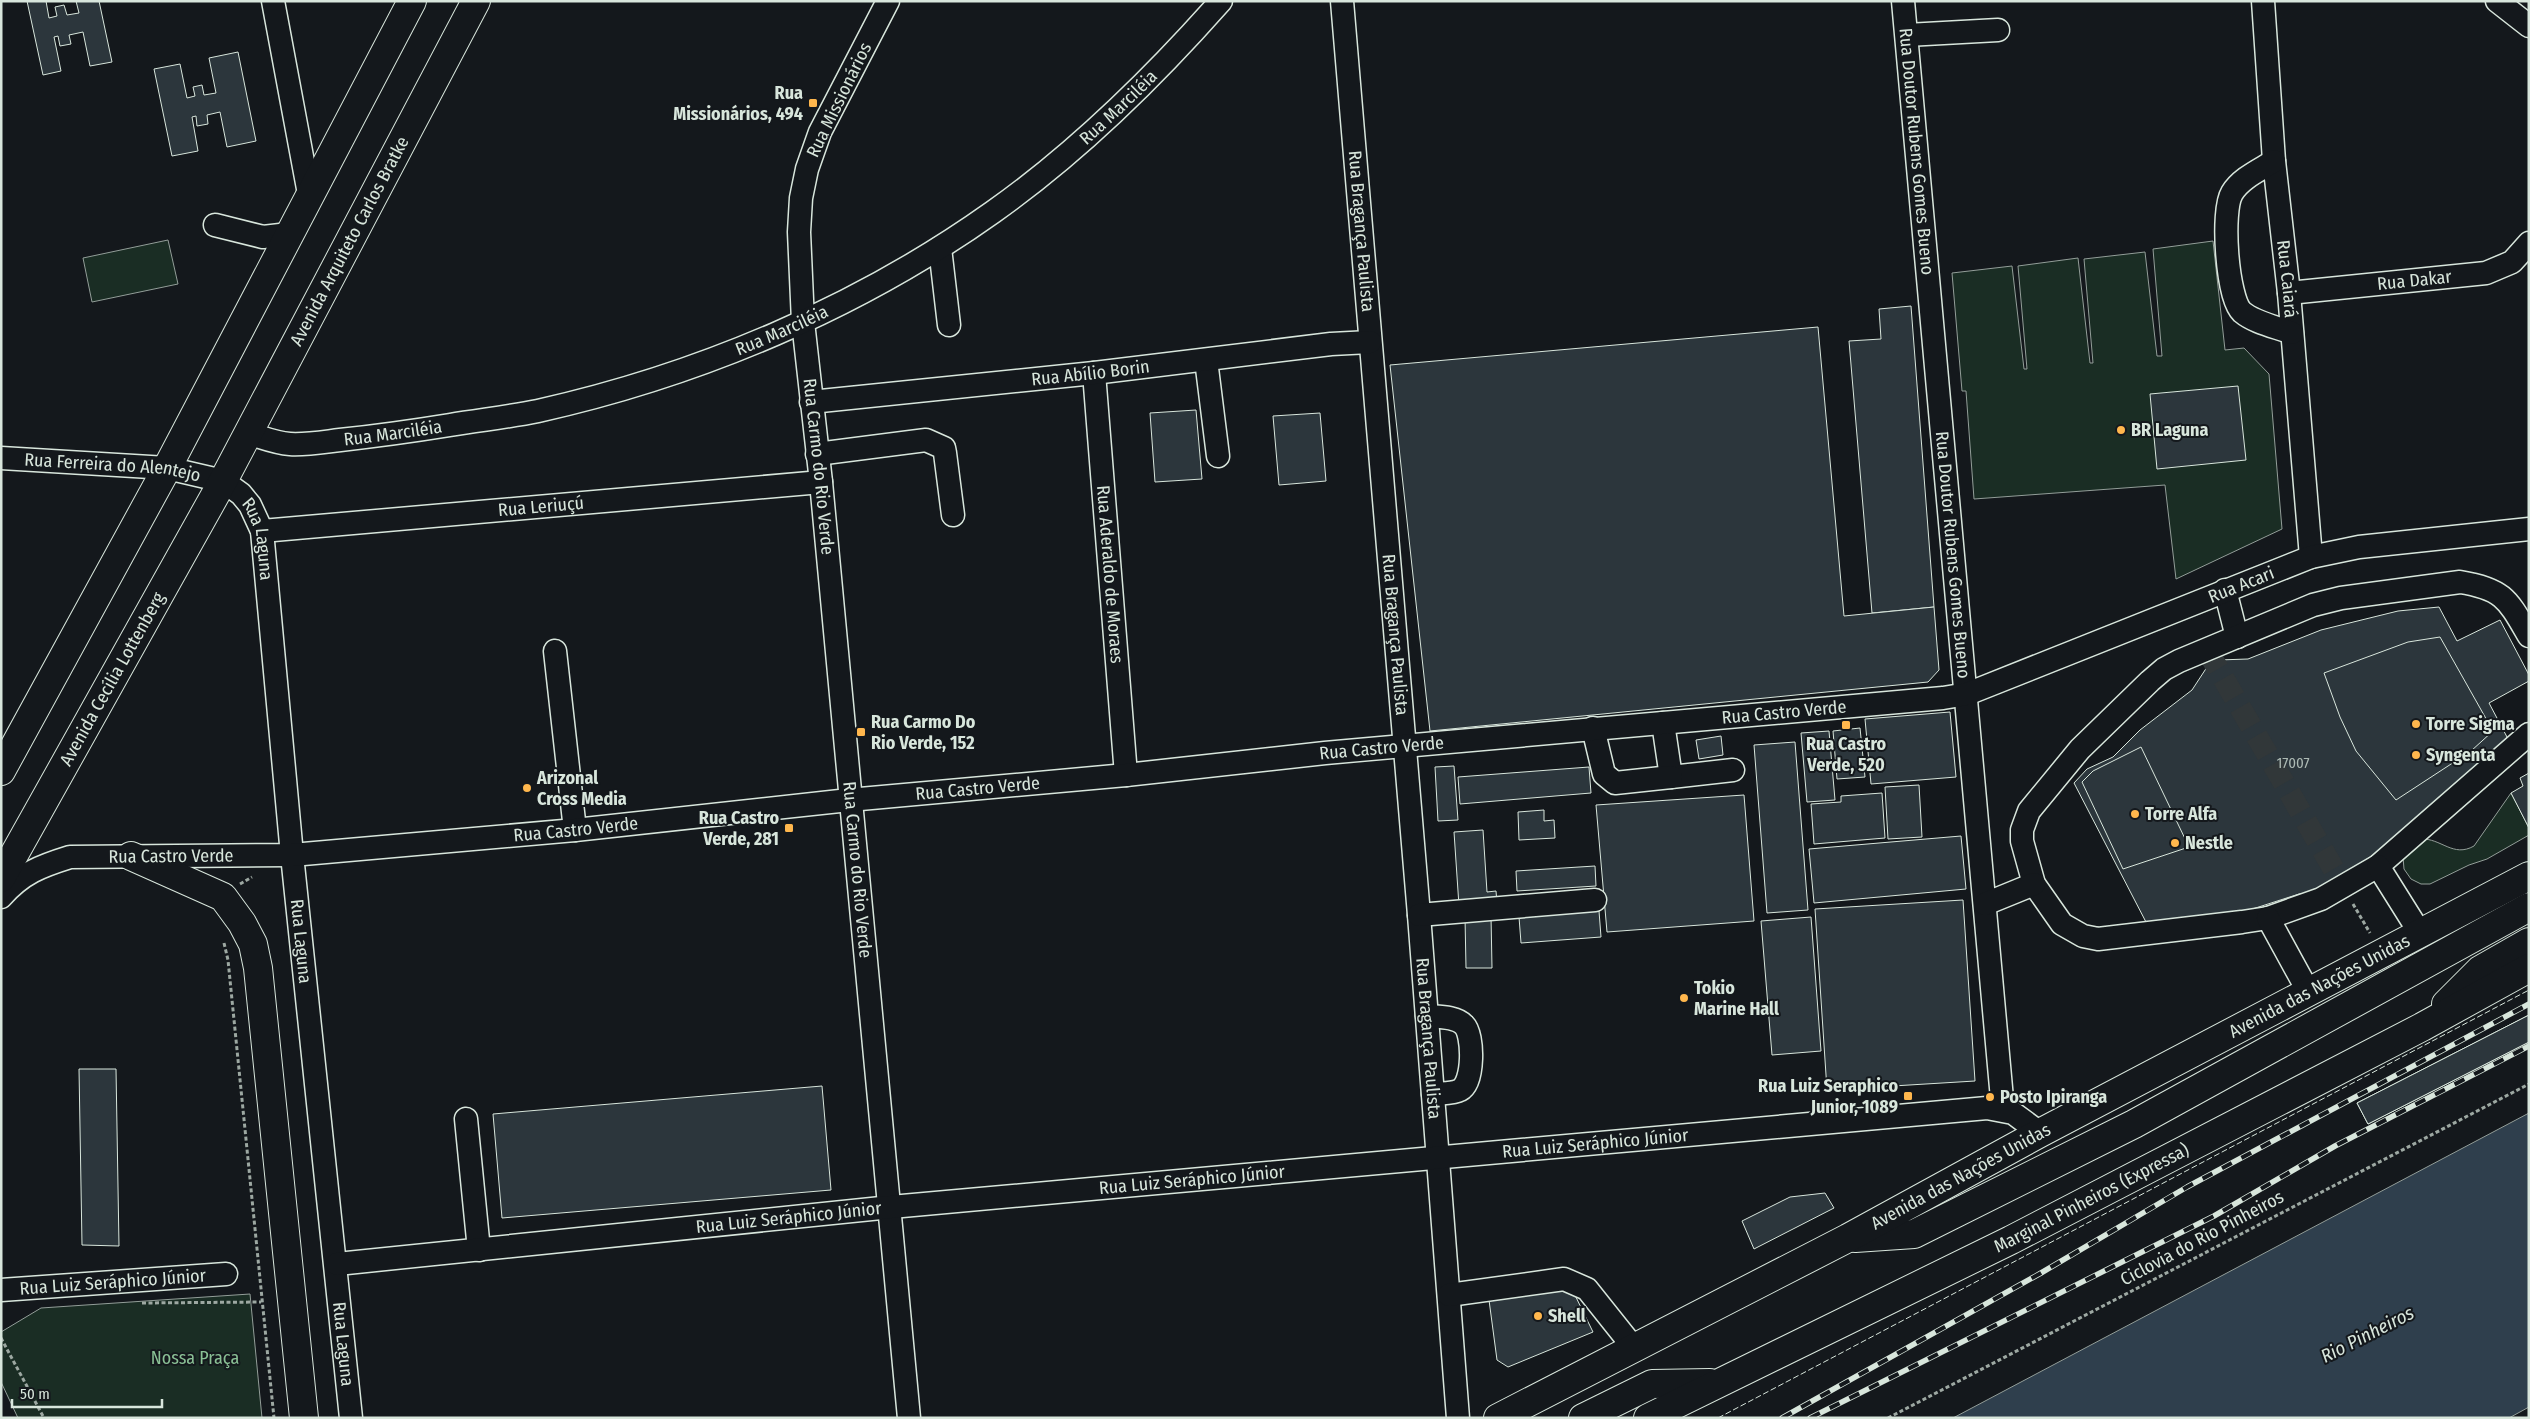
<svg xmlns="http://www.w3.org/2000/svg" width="2530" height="1419" viewBox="0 0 2530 1419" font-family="'Fira Sans Condensed',sans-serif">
<rect width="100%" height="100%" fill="#14181c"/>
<g fill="#1a2d24" stroke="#939e99">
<polygon points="168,240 178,284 92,302 83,258"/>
<polygon points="2213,241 2225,350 2244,348 2269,374 2282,529 2176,579 2165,485 1974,499 1966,391 1962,391 1952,273 2012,266 2024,369 2027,369 2018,266 2078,258 2090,363 2093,363 2084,259 2145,252 2157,356 2162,356 2153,249"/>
<path d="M2511,793L2529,828V835L2487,859L2469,865L2430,884H2421L2411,879L2404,869L2403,857L2421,839C2441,838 2453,858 2474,846Z"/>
<polygon points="250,1294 262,1418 18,1418 1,1382 1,1332 41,1308"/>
</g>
<polygon fill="#2f3f4d" stroke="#939e99" points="2529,1113 2529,1407 2509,1418 1953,1418"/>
<g fill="#2c363c" stroke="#d8e6dc">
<polygon points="27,1 46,1 49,18 57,16 55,7 64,5 67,15 79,13 76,1 99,1 112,62 90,66 83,32 69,35 71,44 60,46 58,36 54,37 61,71 43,75"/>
<polygon points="238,52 256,141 227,147 220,112 207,115 208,124 197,126 196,116 192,117 198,151 172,156 154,69 180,64 187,98 195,96 193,87 202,85 204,95 216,93 209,58"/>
<polygon points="1911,306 1934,607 1872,613 1849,341 1881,339 1879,309"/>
<polygon points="1818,327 1844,616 1934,607 1939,670 1928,682 1430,731 1390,365"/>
<polygon points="2238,386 2246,460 2157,469 2150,394"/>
<polygon points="1196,410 1202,479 1155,482 1150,413"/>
<polygon points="1320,413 1326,481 1279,485 1273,416"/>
<polygon points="2439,607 2457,641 2500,620 2529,675 2529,681 2489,703 2507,737 2480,769 2384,849 2357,865 2345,878 2327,891 2299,894 2237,914 2147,924 2074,783 2087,769 2113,757 2140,730 2192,690 2209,664 2218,660 2248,659 2321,630 2398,611"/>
<polygon points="2440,637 2493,731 2471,751 2396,800 2356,751 2340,717 2324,673 2408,642"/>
<polygon points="1950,712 1956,777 1871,784 1865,719"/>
<polygon points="1860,728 1865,777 1837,779 1833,731"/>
<polygon points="1829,731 1835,800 1807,802 1801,733"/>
<polygon points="1721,736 1723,755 1699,759 1696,740"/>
<polygon points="1795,742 1808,910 1767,913 1754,745"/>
<polygon points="2141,747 2189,847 2123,869 2082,782 2093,771"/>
<polygon points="1454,766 1458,820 1438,821 1435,767"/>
<polygon points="1589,767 1591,793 1460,804 1458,777"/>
<polygon points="2529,773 2529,828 2511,793 2523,786 2520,778"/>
<polygon points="1919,785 1922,837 1888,839 1885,787"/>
<polygon points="1882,793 1885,838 1814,844 1811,804 1841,802 1841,796"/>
<polygon points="1744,795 1754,921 1607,932 1596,805"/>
<polygon points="1544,810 1544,821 1554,820 1555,838 1519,840 1518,812"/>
<polygon points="1483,830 1487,892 1496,891 1497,903 1459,906 1454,832"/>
<polygon points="1961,836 1966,889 1814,903 1809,849"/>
<polygon points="1595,866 1596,886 1517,891 1516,871"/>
<polygon points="1963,900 1975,1081 1827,1090 1815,909"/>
<polygon points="1599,911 1601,937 1521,943 1519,917"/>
<polygon points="1491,916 1492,968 1466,968 1465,917"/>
<polygon points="1811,917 1821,1051 1772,1055 1761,921"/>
<polygon points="2529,1015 2529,1042 2368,1124 2357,1103"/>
<polygon points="2529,1015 2529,1042 2368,1124 2357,1103"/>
<polygon points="79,1069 116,1069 119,1246 82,1245"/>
<polygon points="822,1086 831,1190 502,1218 493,1114"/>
<polygon points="1825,1193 1834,1208 1754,1249 1742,1221 1790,1197"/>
<polygon points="1571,1287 1593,1332 1508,1367 1497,1360 1489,1300"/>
</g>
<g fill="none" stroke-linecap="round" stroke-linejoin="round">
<polyline stroke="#313739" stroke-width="22" stroke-dasharray="22 11" stroke-linecap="butt" points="2207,650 2344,887"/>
<defs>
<g id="minor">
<polyline points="273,1 309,194"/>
<path id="s1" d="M888,1L820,132L807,169L801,198L799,232L803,322L821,482L909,1418"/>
<path id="s2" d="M1342,1L1419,915L1458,1418"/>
<path id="s3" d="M1903,1L2003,1110"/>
<path id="s4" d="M2263,1L2274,161L2289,293L2311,557"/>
<polyline points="2497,1 2529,26"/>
<polyline points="1907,35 1998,30"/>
<path d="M2274,161C2260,170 2241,178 2232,193C2221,211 2227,298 2242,312C2255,323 2277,327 2292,333"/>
<polyline points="215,225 263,237 289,234"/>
<polyline points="940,248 949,325"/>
<path id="s5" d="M2289,293L2486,273L2512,262L2529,243"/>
<polyline points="1206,360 1218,456"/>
<path id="s6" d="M1094,373L1126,775"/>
<path id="s7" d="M811,402L1094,373L1331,344L1370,342"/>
<path id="s8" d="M247,433C261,437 275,443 290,444C306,445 323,442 340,440C377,436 413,431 450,425C479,420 509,417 538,411C699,375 858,308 993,212C1078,152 1152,79 1221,1"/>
<polyline points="817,454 926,440 944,448 945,453 953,515"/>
<path id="s9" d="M1,458L167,468L223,481L241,494L250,505L262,531L292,855L351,1418"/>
<path id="s10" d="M262,531L821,482"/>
<polyline points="2225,590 2237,637"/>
<path d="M2529,636C2508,600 2504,589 2460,582L2341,598L2313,605L2179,661L2164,669L2150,681L2080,749L2029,811L2022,830V841L2034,884L2062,924L2083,936L2098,939L2242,922L2268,918L2321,899L2378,866L2529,734"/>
<polyline points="555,651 575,830"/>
<polyline points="1663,723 1671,777 1733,770"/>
<polyline points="1593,728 1604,774 1615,783 1671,777"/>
<polyline points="2378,866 2420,933"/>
<path id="s11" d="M1,897C22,873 41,866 70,857L292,855L575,830L849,800L1126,775L1325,753L1943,698L1967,694L2311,557L2359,547L2529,529"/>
<polyline points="1985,904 2034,884"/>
<polyline points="1419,915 1595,900"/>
<polyline points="2268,918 2308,991"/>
<path d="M1427,1016C1438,1017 1456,1016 1464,1025C1474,1035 1474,1083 1460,1090C1453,1094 1441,1093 1433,1094"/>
<polyline points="466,1119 479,1250"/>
<path id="s12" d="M337,1264L891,1207L1987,1108L2013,1113L2040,1133"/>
<path id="s13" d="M1,1290L226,1274"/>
<polyline points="1449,1295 1564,1279 1587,1289 1634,1348"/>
</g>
<g id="major">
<polyline points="1,771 167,468 412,1"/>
<path id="s14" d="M1,878L223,481L476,1"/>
</g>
<g id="highway">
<polyline points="131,856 223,897 242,923 253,944 258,968 304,1418"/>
<polyline points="2446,1004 2480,970 2529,942"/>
<polyline points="1855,1238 1914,1234 2134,1124 2529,907"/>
<path id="s15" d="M1498,1418L1848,1238L2040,1133L2529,876"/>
<polyline points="1583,1418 1652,1384 1710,1383"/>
<path id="s16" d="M1648,1418L2011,1240L2422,1027L2529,968"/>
</g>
</defs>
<use href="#minor" stroke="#d8e6dc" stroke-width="25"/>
<use href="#major" stroke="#d8e6dc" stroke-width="30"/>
<use href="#highway" stroke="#d8e6dc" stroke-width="30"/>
<g stroke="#9da8a2" stroke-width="3" stroke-dasharray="4 2.5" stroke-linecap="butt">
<polyline points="240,884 252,877"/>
<polyline points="2353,904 2370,933"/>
<polyline points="224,943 228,960 274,1418"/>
<polyline points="142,1303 261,1302"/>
<polyline points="1,1338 44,1418"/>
<polyline points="1888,1418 2529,1084"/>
</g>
<use href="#minor" stroke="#14181c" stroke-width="22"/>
<use href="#major" stroke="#14181c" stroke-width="28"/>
<use href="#highway" stroke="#14181c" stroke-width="28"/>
<defs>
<g id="rail">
<polyline points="1782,1418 2041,1273 2187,1187 2529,1004"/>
<polyline points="1810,1418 2214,1216 2335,1146 2529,1046"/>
</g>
</defs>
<use href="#rail" stroke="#d8e6dc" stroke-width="5.5"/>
<use href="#rail" stroke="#14181c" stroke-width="4" stroke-dasharray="11" stroke-linecap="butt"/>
<polyline stroke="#d8e6dc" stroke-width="1" stroke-dasharray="6 2.5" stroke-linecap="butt" points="1718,1418 2529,990"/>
</g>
<g fill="#ffb74d" stroke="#14181c" stroke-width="2">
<rect x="808" y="98" width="10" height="10" rx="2.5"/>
<circle cx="2121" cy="430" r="5"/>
<circle cx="2416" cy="724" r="5"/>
<rect x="1841" y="720" width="10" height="10" rx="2.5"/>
<rect x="856" y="727" width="10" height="10" rx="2.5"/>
<circle cx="2416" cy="755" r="5"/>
<circle cx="527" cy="788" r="5"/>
<circle cx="2135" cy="814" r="5"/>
<rect x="784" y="823" width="10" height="10" rx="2.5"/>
<circle cx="2175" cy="843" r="5"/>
<circle cx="1684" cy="998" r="5"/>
<rect x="1903" y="1091" width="10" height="10" rx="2.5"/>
<circle cx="1990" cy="1097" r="5"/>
<circle cx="1538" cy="1316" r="5"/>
</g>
<g text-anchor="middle" stroke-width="4" stroke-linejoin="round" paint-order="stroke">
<g font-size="15" fill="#adbab4">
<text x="2293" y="768">17007</text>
</g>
<g font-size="18" font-weight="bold" fill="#d8e6dc" stroke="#14181c" text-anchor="start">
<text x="803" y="99" text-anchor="end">Rua<tspan x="803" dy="21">Missionários, 494</tspan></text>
<text x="2131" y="436">BR Laguna</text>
<text x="871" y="728">Rua Carmo Do<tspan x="871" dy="21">Rio Verde, 152</tspan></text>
<text x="2426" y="730">Torre Sigma</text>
<text x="1846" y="750" text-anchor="middle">Rua Castro<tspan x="1846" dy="21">Verde, 520</tspan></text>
<text x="2426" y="761">Syngenta</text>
<text x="537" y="784">Arizonal<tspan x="537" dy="21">Cross Media</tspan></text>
<text x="2145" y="820">Torre Alfa</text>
<text x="779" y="824" text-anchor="end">Rua Castro<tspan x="779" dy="21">Verde, 281</tspan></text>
<text x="2185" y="849">Nestle</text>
<text x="1694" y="994">Tokio<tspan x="1694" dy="21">Marine Hall</tspan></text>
<text x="1898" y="1092" text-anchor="end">Rua Luiz Seraphico<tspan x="1898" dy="21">Junior, 1089</tspan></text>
<text x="2000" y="1103">Posto Ipiranga</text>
<text x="1548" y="1322">Shell</text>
</g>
<g font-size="18" fill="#d8e6dc" stroke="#14181c">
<text transform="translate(839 100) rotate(-64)" y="6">Rua Missionários</text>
<text dy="6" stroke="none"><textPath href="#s8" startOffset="958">Rua Marciléia</textPath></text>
<text dy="6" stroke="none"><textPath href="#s3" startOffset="151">Rua Doutor Rubens Gomes Bueno</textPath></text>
<text dy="6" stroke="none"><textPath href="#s2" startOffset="231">Rua Bragança Paulista</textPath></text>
<text dy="6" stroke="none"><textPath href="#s14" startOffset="726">Avenida Arquiteto Carlos Bratke</textPath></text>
<text dy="6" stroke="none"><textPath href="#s4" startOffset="279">Rua Caiará</textPath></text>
<text dy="6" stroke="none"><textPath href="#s5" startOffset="126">Rua Dakar</textPath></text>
<text dy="6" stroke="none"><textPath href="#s8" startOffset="552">Rua Marciléia</textPath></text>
<text dy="6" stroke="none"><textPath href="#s7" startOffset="281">Rua Abílio Borin</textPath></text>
<text dy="6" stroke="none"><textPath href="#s8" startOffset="148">Rua Marciléia</textPath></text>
<text dy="6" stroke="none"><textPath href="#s1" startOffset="486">Rua Carmo do Rio Verde</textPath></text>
<text dy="6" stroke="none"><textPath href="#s9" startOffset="112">Rua Ferreira do Alentejo</textPath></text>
<text dy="6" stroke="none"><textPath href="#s10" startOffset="280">Rua Leriuçú</textPath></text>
<text dy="6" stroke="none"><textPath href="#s9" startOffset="296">Rua Laguna</textPath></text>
<text dy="6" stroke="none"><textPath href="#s3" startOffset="556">Rua Doutor Rubens Gomes Bueno</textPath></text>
<text dy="6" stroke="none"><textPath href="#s6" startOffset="202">Rua Aderaldo de Moraes</textPath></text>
<text dy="6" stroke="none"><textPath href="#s11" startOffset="2281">Rua Acari</textPath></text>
<text dy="6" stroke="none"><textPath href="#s2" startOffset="636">Rua Bragança Paulista</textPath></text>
<text dy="6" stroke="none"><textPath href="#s14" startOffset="228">Avenida Cecília Lottenberg</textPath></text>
<text dy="6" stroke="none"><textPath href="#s11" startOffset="1802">Rua Castro Verde</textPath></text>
<text dy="6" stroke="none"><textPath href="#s11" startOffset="1398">Rua Castro Verde</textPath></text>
<text dy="6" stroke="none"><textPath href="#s11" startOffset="992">Rua Castro Verde</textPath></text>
<text dy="6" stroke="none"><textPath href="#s11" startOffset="588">Rua Castro Verde</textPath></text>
<text dy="6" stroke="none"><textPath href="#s11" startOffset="182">Rua Castro Verde</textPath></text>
<text dy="6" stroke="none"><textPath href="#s1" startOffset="891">Rua Carmo do Rio Verde</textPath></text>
<text dy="6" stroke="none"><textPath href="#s9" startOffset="701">Rua Laguna</textPath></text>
<text dy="6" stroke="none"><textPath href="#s15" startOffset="928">Avenida das Nações Unidas</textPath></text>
<text dy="6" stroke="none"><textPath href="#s2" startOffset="1041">Rua Bragança Paulista</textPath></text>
<text dy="6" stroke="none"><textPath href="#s12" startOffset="1264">Rua Luiz Seráphico Júnior</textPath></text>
<text dy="6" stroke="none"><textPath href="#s15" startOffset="522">Avenida das Nações Unidas</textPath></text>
<text dy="6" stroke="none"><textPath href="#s12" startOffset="859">Rua Luiz Seráphico Júnior</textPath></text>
<text dy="6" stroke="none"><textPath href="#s16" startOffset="495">Marginal Pinheiros (Expressa)</textPath></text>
<text dy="6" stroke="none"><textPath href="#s12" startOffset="454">Rua Luiz Seráphico Júnior</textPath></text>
<text transform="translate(2202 1238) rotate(-28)" y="6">Ciclovia do Rio Pinheiros</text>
<text dy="6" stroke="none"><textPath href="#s13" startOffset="112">Rua Luiz Seráphico Júnior</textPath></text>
<text dy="6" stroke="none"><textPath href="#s9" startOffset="1106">Rua Laguna</textPath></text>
</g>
<g font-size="18" fill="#8ac095" stroke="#14181c">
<text x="195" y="1364">Nossa Praça</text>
</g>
<g font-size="19" font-style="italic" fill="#d8e6dc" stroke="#14181c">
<text transform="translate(2367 1334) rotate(-27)" y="7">Rio Pinheiros</text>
</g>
</g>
<rect width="2530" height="1419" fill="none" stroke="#d8e6dc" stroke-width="5"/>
<path d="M12 1399v8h150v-8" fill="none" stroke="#d8e6dc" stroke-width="2.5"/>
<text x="20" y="1399" font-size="15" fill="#d8e6dc" stroke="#14181c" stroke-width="4" paint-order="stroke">50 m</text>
</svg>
